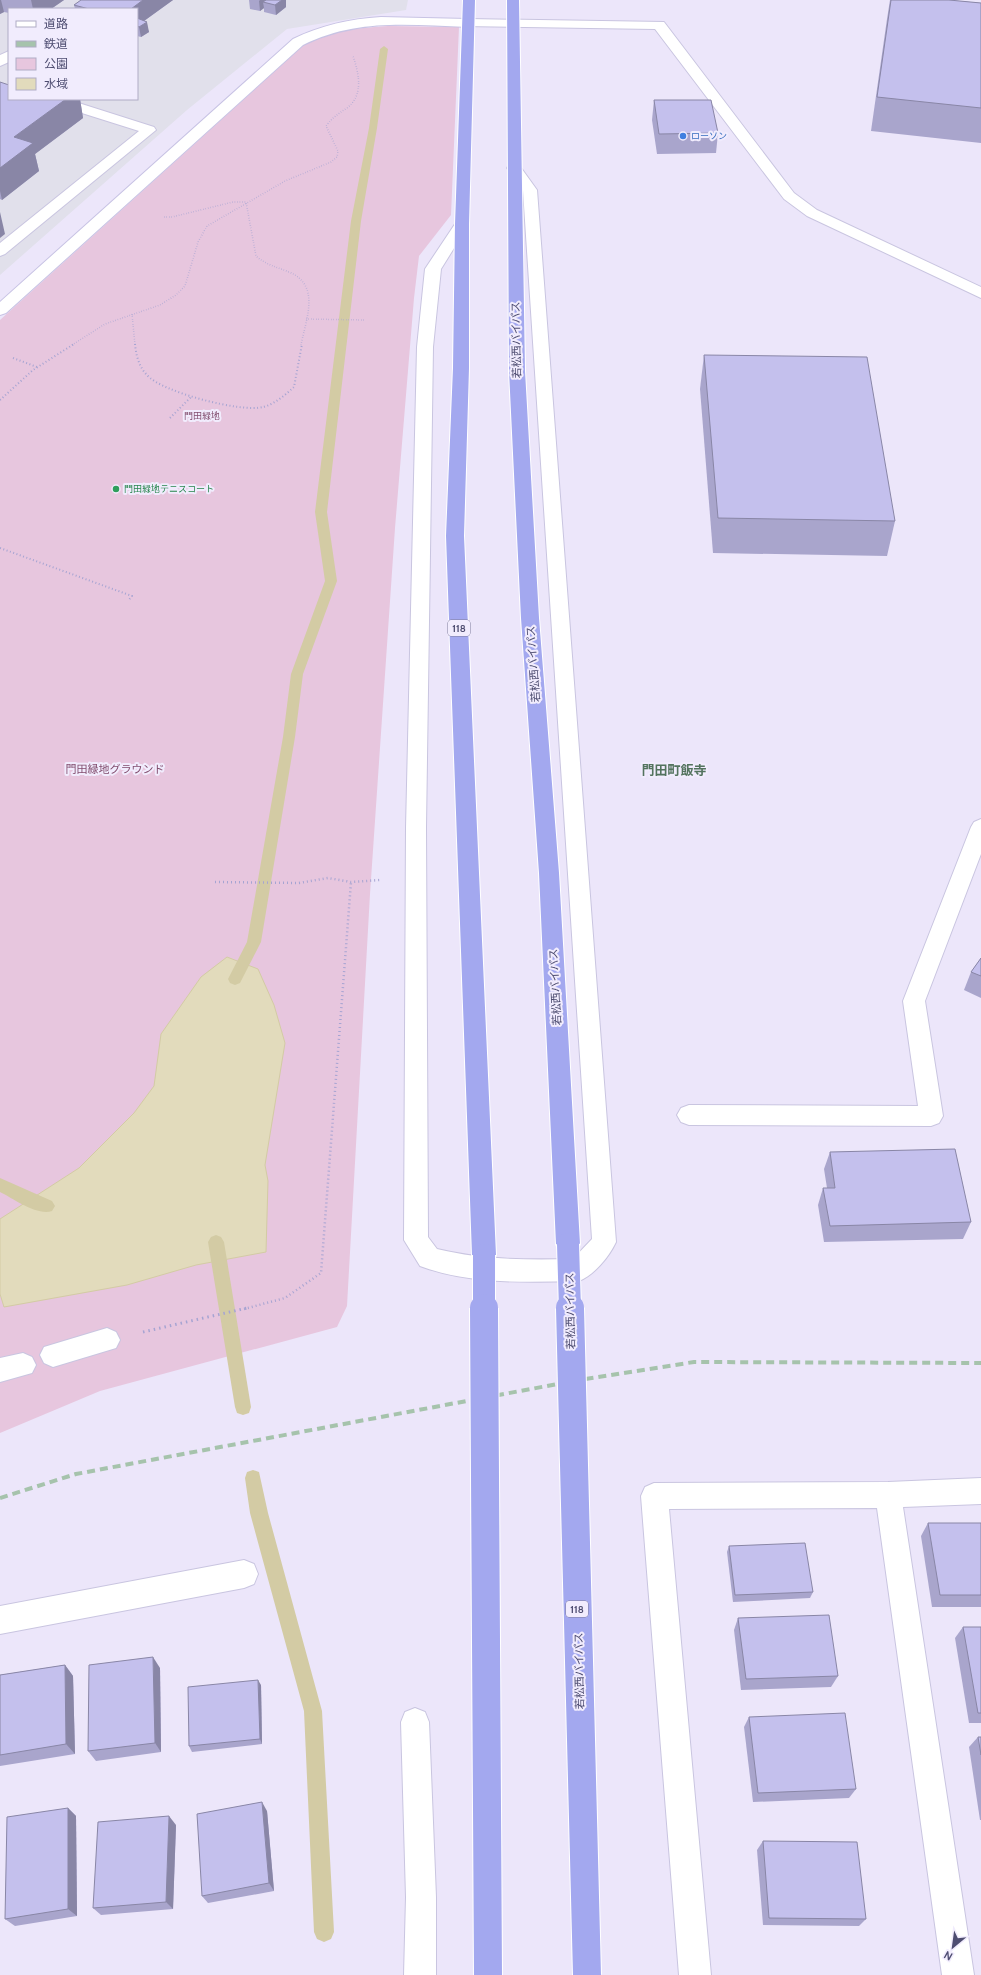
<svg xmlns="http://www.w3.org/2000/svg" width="981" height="1975" viewBox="0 0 981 1975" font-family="Cabin,'Noto Sans JP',sans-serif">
<rect width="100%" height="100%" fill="#ece6fa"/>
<path fill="#e1e0eb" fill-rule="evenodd" d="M0,0H408L406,10L287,29L187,110L0,275ZM9,9H137V99H9Z"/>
<path fill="#e7c6de" d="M388,26L459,27L451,215L419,256L414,298L395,528L370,894L347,1306L337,1327L100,1391L0,1433V320L307,42C335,30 358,28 388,26Z"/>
<polygon fill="#e2dbbc" stroke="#d3cba4" points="227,957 258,969 274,1005 285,1043 265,1165 268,1181 266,1252 196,1265 127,1285 4,1307 0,1294 0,1219 79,1168 134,1113 154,1086 161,1034 201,977"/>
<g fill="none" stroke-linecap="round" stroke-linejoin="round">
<g fill="#d3cba4" fill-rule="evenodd">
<polygon points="384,46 388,49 377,128 361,221 327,512 337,581 303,674 295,737 261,942 240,983 235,985 230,983 228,979 247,942 283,737 291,674 325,581 315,512 351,221 369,128 380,49"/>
<path d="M0,1178L52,1201L55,1206L52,1211C37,1216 14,1199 0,1192Z"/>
<polygon points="216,1235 221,1237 224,1242 251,1407 249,1413 243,1415 237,1413 235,1407 208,1242 211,1237"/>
<polygon points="253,1470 259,1472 268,1513 322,1711 334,1932 331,1939 324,1942 317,1939 314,1932 304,1711 250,1513 245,1478 247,1472"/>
</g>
<defs>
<g id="lane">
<polygon points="9,51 9,62 0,66 0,55"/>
<polygon points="45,99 66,99 154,127 156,130 5,254 0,256 0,243 139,131 47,102"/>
</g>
<g id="street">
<polygon points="468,19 664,22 794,193 817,210 981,287 981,298 807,216 784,199 655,29 463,26 461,23 463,20"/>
<path d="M514,164L519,165L537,190L616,1242C609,1257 594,1275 579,1281C526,1282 471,1285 420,1266L404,1240L406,828L417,347L425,269L457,221H467L469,224L441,269L433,347L426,828L428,1237L437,1249C482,1260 527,1260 573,1259L592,1239L523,190L507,168L509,165Z"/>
<polygon points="981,819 981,854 925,1001 943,1116 939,1123 931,1126 689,1125 681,1122 677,1115 681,1108 689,1105 918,1106 903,1001 971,827 974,822"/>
<polygon points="107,1328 116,1332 120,1340 116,1348 53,1367 44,1363 40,1355 44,1347"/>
<polygon points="23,1353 32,1357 36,1365 32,1373 0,1382 0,1358"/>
<polygon points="981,1478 981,1504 903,1507 974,1975 942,1975 877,1508 669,1509 711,1975 679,1975 641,1496 645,1487 654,1483 888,1482"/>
<polygon points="244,1560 254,1564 258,1574 254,1584 244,1588 0,1634 0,1606"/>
<polygon points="415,1708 425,1712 429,1722 436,1897 436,1975 404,1975 406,1897 401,1722 405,1712"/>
</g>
<path id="secondary" d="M381,17L468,19L475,23L468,27C409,25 357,18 303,45L6,313L0,315V302L293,39C322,25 349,19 381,17Z"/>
<g id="highway">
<polygon points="463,0 475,0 469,224 469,368 464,536 496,1255 493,1263 484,1266 475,1263 472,1255 446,536 453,368 455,224"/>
<polygon points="507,0 519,0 525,371 539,618 559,873 580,1244 577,1252 568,1255 559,1252 556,1244 539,873 521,618 509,371"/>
</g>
</defs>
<use href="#lane" stroke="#c9c5e0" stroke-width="2"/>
<use href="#street" stroke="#c9c5e0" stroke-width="2"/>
<use href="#secondary" stroke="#c8c3e4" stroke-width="2"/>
<use href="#highway" stroke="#fff" stroke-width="2"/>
<g stroke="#a6a4d2" stroke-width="1.5" stroke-dasharray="0.5 2" stroke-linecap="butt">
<path d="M164,217H172L233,202H246L256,256C266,265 277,267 289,272C321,285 306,319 301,345"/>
<polyline points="132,314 135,345"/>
<polyline points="306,319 364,320"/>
<path d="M72,345L105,324L160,305L176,295L185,286L198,242L207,226L285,181L331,162L337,157L338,151L326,126C332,118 339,113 347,108C364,95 359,74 353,56"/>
</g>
<g stroke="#a6a4d2" stroke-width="2" stroke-dasharray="1 2.5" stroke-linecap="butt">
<path d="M135,344C136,355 139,367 147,375C161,392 242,413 263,407C275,404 285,395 294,387L302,344"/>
<polyline points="13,358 37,367"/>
<polyline points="0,400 33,370 74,344"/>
<polyline points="170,418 192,396"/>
<polyline points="0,548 132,596 128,601"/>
</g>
<g stroke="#a6a4d2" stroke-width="2.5" stroke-dasharray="1 3" stroke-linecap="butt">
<polyline points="215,882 299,883 328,878 351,882 380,880"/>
<polyline points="244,1309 285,1298 321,1273 351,882"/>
</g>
<polyline stroke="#a6a4d2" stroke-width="3" stroke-dasharray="1.5 4" stroke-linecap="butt" points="143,1332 247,1308"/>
<use href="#lane" fill="#fff" fill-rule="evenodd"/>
<use href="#street" fill="#fff" fill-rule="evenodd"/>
<use href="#secondary" fill="#fff" fill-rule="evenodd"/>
<use href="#highway" fill="#a3a8ef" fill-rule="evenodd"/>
<polyline stroke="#a6c3ac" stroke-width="4" stroke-dasharray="8 5" stroke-linecap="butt" points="0,1498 76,1474 579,1380 694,1362 981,1363"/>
<defs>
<g id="highway-bridge-far1">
<polyline points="568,1244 570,1309"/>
<polyline points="484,1255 484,1309"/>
</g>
<g id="highway-bridge">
<polyline points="484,1308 488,1975"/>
<polyline points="570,1308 587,1975"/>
</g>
</defs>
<use href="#highway-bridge-far1" stroke="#fff" stroke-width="24" stroke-linecap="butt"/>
<use href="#highway-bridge" stroke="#fff" stroke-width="30" stroke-linecap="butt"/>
<use href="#highway-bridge-far1" stroke="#a3a8ef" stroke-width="22"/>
<use href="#highway-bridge" stroke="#a3a8ef" stroke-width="28"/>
</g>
<g fill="#a9a5cc">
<polygon points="0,0 64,0 51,9 9,9 9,13 4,12 0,14"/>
<polygon points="81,0 173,0 144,21 149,32 141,37 137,36 137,9 75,9 74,5"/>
<polygon points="249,0 286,0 286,7 276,15 264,12 264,8 260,11 250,9"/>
<polygon points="890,0 949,0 981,3 981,143 871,131 887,19"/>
<polygon points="0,82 9,99 80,99 83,118 35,154 39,171 2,200 0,199"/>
<polygon points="654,100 718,133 716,153 657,154 652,120"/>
<polygon points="704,355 895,521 887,556 713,553 700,389"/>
<polygon points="981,958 981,998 964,990 971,972"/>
<polygon points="830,1152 971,1222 963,1239 824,1242 818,1205 823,1188 827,1188 824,1169"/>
<polygon points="928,1523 981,1523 981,1607 932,1607 921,1536"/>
<polygon points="729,1546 813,1592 810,1598 733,1602 727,1552"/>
<polygon points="738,1618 838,1676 831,1687 741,1690 734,1630"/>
<polygon points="963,1627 981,1627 981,1723 969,1723 955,1638"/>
<polygon points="65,1665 73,1676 75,1754 0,1766 0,1675"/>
<polygon points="160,1668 161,1752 96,1761 88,1751"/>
<polygon points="261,1685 262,1744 192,1752 189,1746"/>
<polygon points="749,1717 856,1789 849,1798 753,1802 744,1727"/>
<polygon points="978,1737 981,1737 981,1820 980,1820 969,1747"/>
<polygon points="68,1808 76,1816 77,1916 15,1926 5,1919"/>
<polygon points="267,1811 274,1891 208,1903 202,1896"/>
<polygon points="176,1825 173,1909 101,1915 93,1908"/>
<polygon points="763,1841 866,1919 859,1926 763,1925 757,1850"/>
</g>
<g fill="#8986a6">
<polygon points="0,0 1,0 4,12 0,14"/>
<polygon points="31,0 64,0 51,9 33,9"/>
<polygon points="143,0 173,0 137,26 137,9 131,9"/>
<polygon points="260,0 269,0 263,2 264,8 260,11 259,1"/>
<polygon points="282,0 286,0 286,7 276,15 275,5"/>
<polygon points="147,22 149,32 141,37 139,27"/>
<polygon points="66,99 80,99 83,118 35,154 39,171 2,200 0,191 0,168 14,137"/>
<polygon points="0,212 5,234 0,238"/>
<polygon points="153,1657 160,1668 161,1752 155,1743"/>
<polygon points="65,1665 73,1676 75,1754 66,1744"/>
<polygon points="258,1680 261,1685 262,1744 260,1739"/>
<polygon points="262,1802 267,1811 274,1891 269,1883"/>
<polygon points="68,1808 76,1816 77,1916 68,1909"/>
<polygon points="169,1816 176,1825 173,1909 166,1902"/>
</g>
<g fill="#c4c0ed" stroke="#8986a6">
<polygon points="81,0 143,0 131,9 89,9 74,5"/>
<polygon points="266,0 282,0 275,5 263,2"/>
<polygon points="891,0 949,0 981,3 981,108 877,97"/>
<polygon points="137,18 147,22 139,27 137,26"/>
<polygon points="0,82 9,85 9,99 66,99 14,137 33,143 0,168"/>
<polygon points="654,100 711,100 718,133 659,134"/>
<polygon points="704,355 867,357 895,521 718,518"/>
<polygon points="981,958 981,976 971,972"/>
<polygon points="955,1149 971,1222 830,1226 823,1188 835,1188 830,1152"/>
<polygon points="928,1523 981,1523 981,1595 940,1595"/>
<polygon points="805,1543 813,1592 735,1595 729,1546"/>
<polygon points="829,1615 838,1676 746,1679 738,1618"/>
<polygon points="963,1627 981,1627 981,1713 978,1713"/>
<polygon points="153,1657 155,1743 88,1751 89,1665"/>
<polygon points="65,1665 66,1744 0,1755 0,1675"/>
<polygon points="258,1680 260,1739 189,1746 188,1687"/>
<polygon points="845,1713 856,1789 758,1793 749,1717"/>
<polygon points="978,1737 981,1737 981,1755"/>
<polygon points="262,1802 269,1883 202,1896 197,1814"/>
<polygon points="68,1808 68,1909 5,1919 7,1817"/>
<polygon points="169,1816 166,1902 93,1908 98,1822"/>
<polygon points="763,1841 857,1842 866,1919 769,1918"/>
</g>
<circle fill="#3f7fe0" stroke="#f1ecfd" stroke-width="1.5" cx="683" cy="136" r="4"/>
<circle fill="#2e9e5b" stroke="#f1ecfd" stroke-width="1.5" cx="116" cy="489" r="4"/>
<g text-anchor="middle" stroke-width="4" stroke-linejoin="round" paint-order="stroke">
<g font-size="9" fill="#366cbe" stroke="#f1ecfd" text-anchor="start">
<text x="691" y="139">ローソン</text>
</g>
<g font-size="9" fill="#814c6d" stroke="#f1ecfd">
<text x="202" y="419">門田緑地</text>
</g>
<g font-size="9" fill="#27864d" stroke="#f1ecfd" text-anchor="start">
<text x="124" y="492">門田緑地テニスコート</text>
</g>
<g fill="#f1ecfd" stroke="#7f7d9b" stroke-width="1">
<rect x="448" y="620" width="22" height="16" rx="3"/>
<rect x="566" y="1601" width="22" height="16" rx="3"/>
</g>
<g font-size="10" font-weight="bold" fill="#4e4d71">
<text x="459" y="632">118</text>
<text x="577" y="1613">118</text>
</g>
<g font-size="11" fill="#4e4d71" stroke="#f1ecfd">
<text transform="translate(516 340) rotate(-91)" y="4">若松西バイパス</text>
<text transform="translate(533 664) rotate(-94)" y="4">若松西バイパス</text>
<text transform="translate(555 987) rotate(-93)" y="4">若松西バイパス</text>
<text transform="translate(570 1311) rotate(-91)" y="4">若松西バイパス</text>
<text transform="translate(579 1671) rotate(-91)" y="4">若松西バイパス</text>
</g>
<g font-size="11" fill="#814c6d" stroke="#f1ecfd">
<text x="115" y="773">門田緑地グラウンド</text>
</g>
<g font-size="13" font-weight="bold" fill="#53735e" stroke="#f1ecfd">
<text x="674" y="775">門田町飯寺</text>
</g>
</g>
<rect x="8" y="8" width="130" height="92" fill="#f1ecfd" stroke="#b0acc5"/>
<rect x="16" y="21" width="20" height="6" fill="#ffffff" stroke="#b0acc5"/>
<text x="44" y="28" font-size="12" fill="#4e4d71">道路</text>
<rect x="16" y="41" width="20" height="6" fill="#a6c3ac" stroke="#b0acc5"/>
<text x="44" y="48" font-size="12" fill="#4e4d71">鉄道</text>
<rect x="16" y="58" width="20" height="12" fill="#e7c6de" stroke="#b0acc5"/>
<text x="44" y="68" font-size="12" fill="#4e4d71">公園</text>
<rect x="16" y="78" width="20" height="12" fill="#e2dbbc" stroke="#b0acc5"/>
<text x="44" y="88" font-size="12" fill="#4e4d71">水域</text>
<g transform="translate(953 1947) rotate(209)" stroke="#f1ecfd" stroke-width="3" paint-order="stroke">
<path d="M0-3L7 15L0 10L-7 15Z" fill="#4e4d71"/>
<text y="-6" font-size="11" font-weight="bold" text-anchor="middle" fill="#4e4d71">N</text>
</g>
</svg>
